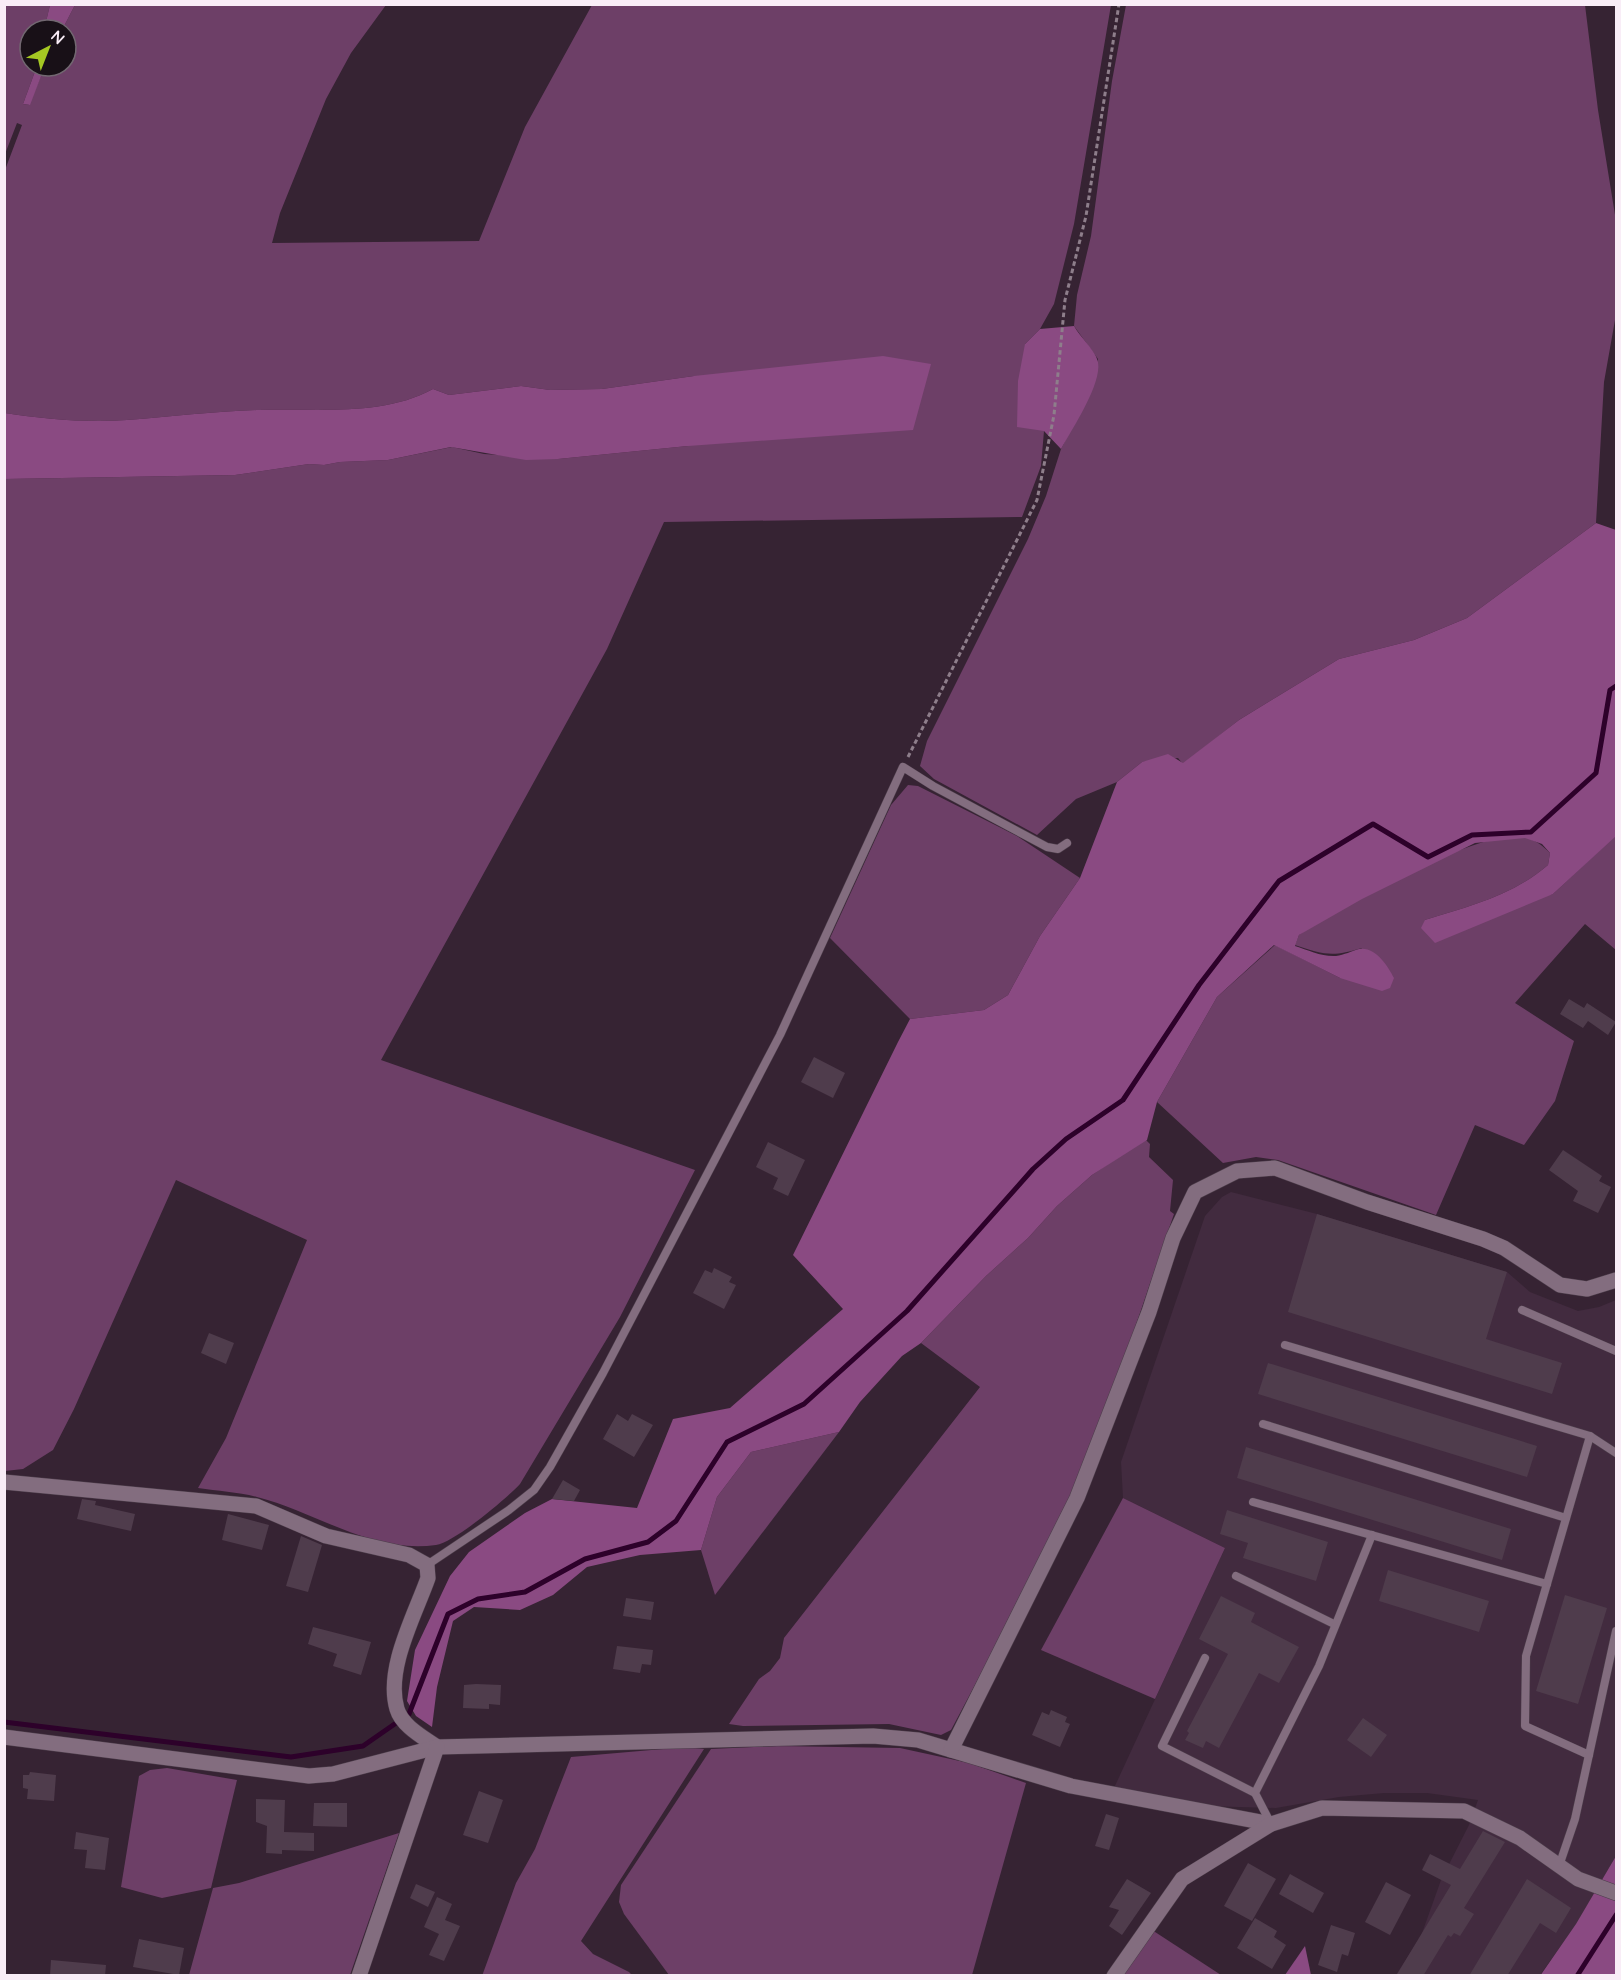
<svg xmlns="http://www.w3.org/2000/svg" width="1621" height="1980" viewBox="0 0 1621 1980" font-family="Quicksand,sans-serif">
<rect width="100%" height="100%" fill="#362333"/>
<polygon fill="#422b3f" points="1231,1192 1317,1214 1507,1272 1530,1292 1578,1311 1599,1307 1616,1300 1616,1856 1576,1925 1540,1975 1396,1975 1421,1936 1441,1880 1469,1825 1478,1800 1427,1793 1384,1793 1339,1797 1276,1808 1205,1806 1114,1788 1225,1548 1123,1498 1121,1462 1205,1216 1222,1197"/>
<g fill="#6d3f67">
<path d="M4,5H50L44,30H30V66H37L23,104L29,105L45,66H66V30H62L75,5H386L351,53L326,99L280,213L272,243L479,241L525,127L592,5H1111L1074,224L1054,304L1040,329L1025,344L1044,431L1041,466L1022,517L664,522L607,649L381,1060L695,1170L620,1317L520,1484C506,1499 455,1542 436,1545C372,1554 316,1512 257,1497C238,1492 218,1491 198,1488L226,1438L307,1240L176,1180L74,1409L53,1450L23,1469L5,1471V479L235,475L309,464L324,465L340,462L388,460L452,447L484,454L558,459L688,446L694,376L602,389L550,390L521,386L449,395L433,389C382,417 316,408 259,410C215,411 171,417 127,420C87,423 44,419 5,413V170L22,125L17,123L5,154Z"/>
<polygon points="1126,5 1585,5 1598,110 1616,221 1615,320 1604,382 1596,523 1467,618 1414,640 1339,659 1239,720 1183,764 1178,758 1142,762 1117,782 1076,799 1037,835 934,779 920,766 927,741 1028,539 1046,496 1061,449 1094,384 1098,359 1074,326 1077,295 1091,236 1112,81"/>
<polygon points="908,785 918,786 1017,836 1080,878 1040,936 1008,995 984,1010 910,1019 830,938 891,805"/>
<path d="M1616,835V950L1585,924L1515,1003L1574,1041L1555,1101L1524,1145L1475,1125L1436,1215L1278,1160L1256,1157L1223,1163L1157,1102L1217,997L1275,945L1340,978L1362,948C1333,957 1324,955 1295,945L1299,935L1307,929C1352,904 1478,826 1527,838C1537,841 1543,846 1550,853L1548,865C1512,896 1470,906 1425,920L1553,894Z"/>
<polygon points="1145,1139 1150,1144 1149,1157 1173,1180 1170,1211 1174,1214 1080,1488 951,1730 941,1735 889,1724 743,1726 729,1724 759,1679 770,1671 780,1658 784,1638 980,1387 921,1343 986,1276 1028,1238 1057,1206 1092,1175"/>
<polygon points="839,1432 715,1595 701,1550 717,1497 751,1452"/>
<polygon points="1123,1498 1225,1548 1155,1699 1041,1650"/>
<polygon points="777,1746 900,1748 969,1763 1026,1783 972,1975 669,1975 624,1914 619,1902 621,1885 711,1749"/>
<polygon points="686,1747 704,1749 581,1941 593,1954 629,1972 632,1975 482,1976 516,1883 535,1849 571,1757"/>
<polygon points="167,1768 237,1780 211,1888 162,1898 121,1887 139,1776 150,1770"/>
<polygon points="399,1833 350,1975 189,1975 213,1888 239,1883"/>
<polygon points="1152,1930 1221,1975 1122,1976"/>
</g>
<g fill="#8a4a82">
<polygon points="50,5 75,5 62,30 44,30"/>
<polygon points="37,66 45,66 30,105 23,104"/>
<path d="M1074,326C1080,337 1096,351 1098,362C1102,384 1072,429 1061,449L1044,431L1017,427L1018,381L1025,344L1040,329Z"/>
<path d="M883,356L931,364L913,430L688,446L558,459L526,460L451,447L388,460L340,462L324,465L309,464L235,475L5,479V413C44,419 87,423 127,420C171,417 215,411 259,410C316,408 382,417 433,389L449,395L521,386L550,390L602,389L694,376Z"/>
<path d="M1596,523L1616,530V836L1553,894L1435,943L1421,928L1425,920C1470,906 1512,896 1548,865L1550,853L1542,844L1525,838L1475,843L1362,899L1299,935L1295,946C1308,950 1322,957 1336,956C1344,955 1352,951 1359,949C1375,946 1388,966 1394,978L1390,988L1382,991L1340,978L1274,945L1217,997L1157,1102L1147,1140L1092,1175L1057,1206L1028,1238L986,1276L921,1343L902,1356L860,1402L839,1432L751,1452L717,1497L701,1550L640,1555L587,1567L553,1595L520,1610L474,1607L453,1621L437,1687L432,1727L416,1716L407,1701L415,1650L450,1576L469,1552L525,1513L552,1499L637,1508L673,1419L730,1408L843,1309L793,1255L898,1042L910,1019L984,1010L1008,995L1040,936L1080,878L1117,782L1142,762L1168,754L1183,763L1239,720L1339,659L1414,640L1467,618Z"/>
<polygon points="1616,1856 1616,1975 1540,1976 1576,1924"/>
<polygon points="1305,1946 1311,1975 1285,1975"/>
</g>
<g fill="none" stroke-linecap="round" stroke-linejoin="round">
<g stroke="#2d012a" stroke-width="5">
<polyline points="4,1722 291,1757 363,1746 409,1714 448,1614 478,1599 525,1592 585,1559 648,1542 676,1521 727,1442 804,1404 907,1311 1033,1169 1066,1139 1123,1100 1199,985 1279,881 1373,824 1428,857 1472,835 1531,832 1596,773 1610,690 1616,686"/>
<polyline points="1577,1976 1616,1915"/>
</g>
</g>
<g fill="#4f3c4c">
<polygon points="1569,999 1584,1008 1587,1003 1616,1022 1608,1035 1588,1021 1583,1028 1560,1014"/>
<polygon points="814,1057 845,1073 833,1098 801,1082"/>
<polygon points="768,1142 805,1160 788,1196 773,1189 778,1178 756,1167"/>
<polygon points="1563,1150 1602,1176 1599,1181 1611,1187 1598,1213 1573,1201 1578,1191 1549,1170"/>
<polygon points="1317,1214 1507,1272 1486,1339 1562,1363 1552,1394 1288,1312"/>
<polygon points="714,1268 732,1277 729,1282 736,1285 724,1309 693,1293 705,1270 712,1273"/>
<polygon points="209,1333 234,1343 226,1364 201,1353"/>
<polygon points="1268,1363 1537,1446 1527,1477 1258,1394"/>
<polygon points="617,1414 628,1421 632,1414 653,1425 634,1457 603,1439"/>
<polygon points="1246,1447 1511,1529 1502,1560 1237,1478"/>
<polygon points="563,1480 580,1490 574,1501 552,1499"/>
<polygon points="82,1499 96,1501 95,1505 135,1514 131,1531 77,1519"/>
<polygon points="1227,1510 1328,1542 1316,1581 1243,1558 1248,1543 1220,1534"/>
<polygon points="228,1514 269,1525 262,1550 222,1540"/>
<polygon points="301,1536 322,1545 308,1592 286,1586"/>
<polygon points="1388,1570 1489,1601 1479,1632 1379,1601"/>
<polygon points="1565,1595 1607,1608 1578,1704 1536,1691"/>
<polygon points="1221,1596 1255,1613 1251,1622 1299,1647 1279,1683 1259,1673 1219,1748 1206,1741 1203,1748 1185,1740 1189,1733 1187,1731 1228,1654 1199,1639"/>
<polygon points="626,1598 654,1602 651,1620 623,1616"/>
<polygon points="313,1627 371,1642 361,1675 333,1666 337,1654 308,1644"/>
<polygon points="617,1646 653,1650 651,1665 642,1664 640,1673 613,1669"/>
<polygon points="476,1684 501,1685 500,1705 489,1704 489,1709 463,1708 464,1685"/>
<polygon points="1051,1710 1067,1717 1065,1722 1070,1724 1060,1747 1032,1735 1042,1712 1049,1715"/>
<polygon points="1363,1718 1387,1735 1371,1757 1347,1740"/>
<polygon points="30,1772 56,1775 54,1801 27,1799 28,1789 23,1788 23,1775 29,1775"/>
<polygon points="479,1791 503,1800 488,1843 463,1835"/>
<polygon points="256,1799 285,1800 284,1832 314,1833 314,1851 282,1850 282,1854 266,1853 267,1826 256,1822"/>
<polygon points="314,1803 347,1803 347,1827 313,1826"/>
<polygon points="1106,1814 1119,1818 1109,1850 1095,1846"/>
<polygon points="1483,1831 1505,1842 1464,1908 1474,1914 1460,1936 1454,1933 1451,1937 1448,1935 1423,1976 1396,1976 1451,1885 1422,1870 1430,1854 1460,1869"/>
<polygon points="76,1832 109,1838 105,1870 85,1868 87,1850 74,1849"/>
<polygon points="1248,1863 1276,1879 1252,1921 1224,1906"/>
<polygon points="1290,1874 1324,1893 1313,1913 1279,1894"/>
<polygon points="1127,1879 1151,1893 1122,1935 1109,1926 1119,1910 1109,1907"/>
<polygon points="1527,1879 1571,1908 1556,1933 1540,1923 1507,1976 1469,1976"/>
<polygon points="1386,1882 1411,1895 1390,1935 1365,1922"/>
<polygon points="416,1884 435,1892 428,1907 410,1898"/>
<polygon points="437,1897 452,1904 445,1920 460,1926 444,1961 429,1955 439,1934 424,1927"/>
<polygon points="1255,1918 1277,1931 1274,1937 1286,1945 1272,1969 1237,1948"/>
<polygon points="1331,1925 1355,1933 1348,1956 1342,1954 1337,1972 1318,1965"/>
<polygon points="139,1939 184,1948 179,1975 133,1967"/>
<polygon points="51,1960 106,1965 105,1976 50,1976"/>
</g>
<g fill="none" stroke-linecap="round" stroke-linejoin="round">
<defs>
<g id="service">
<polyline points="1522,1310 1616,1351"/>
<polyline points="1285,1345 1590,1436 1616,1453"/>
<polyline points="1263,1424 1566,1518"/>
<polyline points="1253,1502 1547,1584"/>
<polyline points="427,1565 509,1510 534,1490 550,1467 603,1373 780,1035 903,767 933,786 1047,847 1058,849 1067,843"/>
<polyline points="1236,1576 1334,1624"/>
<polyline points="1205,1658 1162,1746 1255,1793"/>
<polyline points="1589,1755 1525,1726 1526,1656 1590,1436"/>
<polyline points="1270,1822 1255,1793 1319,1666 1372,1535"/>
<polyline points="1559,1866 1575,1819 1616,1631"/>
</g>
<g id="minor">
<path d="M4,1482L256,1506L326,1536L409,1555L427,1565L428,1578C415,1615 385,1669 397,1709C402,1726 423,1737 437,1747"/>
<polyline points="4,1737 309,1776 333,1774 437,1747 873,1736 918,1740 1071,1786 1271,1824"/>
<polyline points="951,1750 1077,1498 1149,1312 1173,1238 1195,1192 1237,1171 1275,1168 1367,1202 1483,1239 1504,1248 1560,1285 1587,1289 1616,1280"/>
<polyline points="359,1976 437,1747"/>
<polyline points="1114,1976 1182,1879 1271,1824 1322,1808 1464,1811 1520,1838 1578,1879 1616,1893"/>
</g>
</defs>
<use href="#service" stroke="#4d3e4b" stroke-width="9"/>
<use href="#minor" stroke="#4d3e4b" stroke-width="16"/>
<polyline stroke="#8e7e8b" stroke-width="3" stroke-dasharray="4.5 3" stroke-linecap="butt" points="908,757 1037,500 1054,415 1065,300 1086,216 1119,4"/>
<use href="#service" stroke="#836d7f" stroke-width="8"/>
<use href="#minor" stroke="#836d7f" stroke-width="15"/>
</g>
<rect width="1621" height="1980" fill="none" stroke="#f9edf7" stroke-width="12"/>
<g transform="translate(48 48) rotate(42)"><circle r="28" fill="#181017" stroke="#726871" stroke-width="1.5"/>
<path d="M0-4.5L10 22L0 15L-10 22Z" fill="#a5c823"/>
<text y="-9" font-size="16" font-weight="bold" text-anchor="middle" fill="#f9edf7">N</text>
</g>
</svg>
